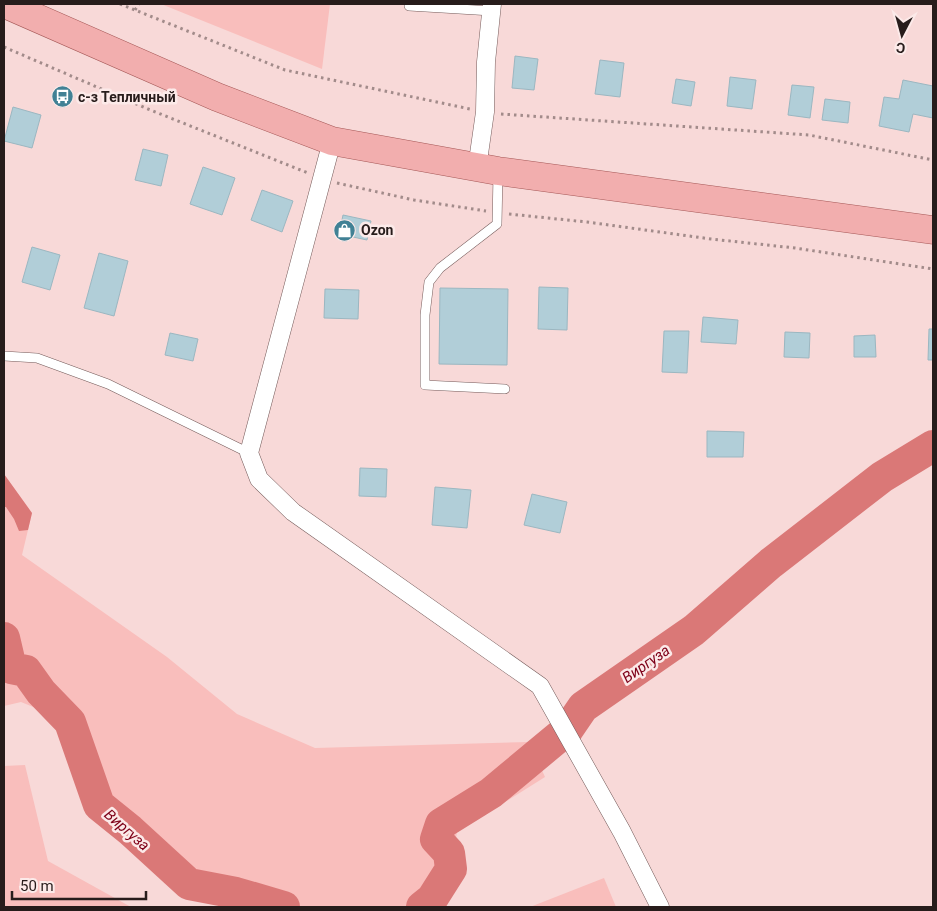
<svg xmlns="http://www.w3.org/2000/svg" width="937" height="911" viewBox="0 0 937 911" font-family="Roboto,sans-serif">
<rect width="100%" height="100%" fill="#f8d9d8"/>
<g fill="#f9bebc">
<polygon points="161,4 330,4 322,69"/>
<polygon points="4,474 32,513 22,555 167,657 237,714 315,748 529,742 545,777 457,832 451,869 432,899 422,907 284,907 236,893 189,884 130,830 99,805 70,722 21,702 4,706"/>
<polygon points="25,765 48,861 131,907 4,907 4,766"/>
<polygon points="604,878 616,907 530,907"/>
</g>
<polygon fill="#da7877" points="4,474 32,513 28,530 19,531 14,519 6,507 4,507"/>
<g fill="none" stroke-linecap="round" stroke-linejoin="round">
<g stroke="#da7877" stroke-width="32">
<polyline points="4,638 11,668 26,671 41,692 70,722 99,805 130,830 189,884 236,893 284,907"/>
<polyline points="422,907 432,899 451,869 449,853 436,839 441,824 491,793 568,729 583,707 694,630 771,563 882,477 933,446"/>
</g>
</g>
<g fill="#b1ced8" stroke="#9bb7c1">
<polygon points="515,56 538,59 534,90 512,88"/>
<polygon points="600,60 624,63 620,97 595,94"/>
<polygon points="730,77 756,80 752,109 727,106"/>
<polygon points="676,79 695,82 691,106 672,103"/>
<polygon points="903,80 933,86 933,118 913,114 909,132 879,126 884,97 899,99"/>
<polygon points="792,85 814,87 810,118 788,115"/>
<polygon points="825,99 850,102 848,123 822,120"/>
<polygon points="13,107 41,115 32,148 4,141"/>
<polygon points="143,149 168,155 161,186 135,180"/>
<polygon points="203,167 235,178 222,215 190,204"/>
<polygon points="262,190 293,201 282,232 251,220"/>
<polygon points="343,215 371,221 367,240 339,234"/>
<polygon points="32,247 60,255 50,290 22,282"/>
<polygon points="99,253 128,261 114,316 84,308"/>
<polygon points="539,287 568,288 567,330 538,329"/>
<polygon points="440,288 508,289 507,365 439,364"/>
<polygon points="325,289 359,290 358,319 324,318"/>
<polygon points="703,317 738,320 736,344 701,342"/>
<polygon points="929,329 933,329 933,360 928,360"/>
<polygon points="664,331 689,331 687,373 662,372"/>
<polygon points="785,332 810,333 809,358 784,357"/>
<polygon points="170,333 198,339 193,361 165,355"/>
<polygon points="875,335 876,357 854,357 854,336"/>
<polygon points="707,431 744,432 743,457 707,457"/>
<polygon points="360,468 387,469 386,497 359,496"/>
<polygon points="435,487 471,490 467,528 432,525"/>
<polygon points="532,494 567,502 560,533 524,525"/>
</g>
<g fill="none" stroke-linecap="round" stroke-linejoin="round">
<defs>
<g id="service">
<polyline points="409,6 492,11"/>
<polyline points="498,174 497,224 440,268 429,282 425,315 425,385 505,389"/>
<polyline points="4,356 37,358 108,384 249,453"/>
</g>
<g id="minor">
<polyline points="332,141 249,453 259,479 293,512 540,686 622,832 660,907"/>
<polyline points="477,168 485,112 486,62 492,4"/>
</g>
<polyline id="primary" points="5,4 217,97 332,141 498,171 933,230"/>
</defs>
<use href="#service" stroke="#755b5a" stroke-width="10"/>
<use href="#minor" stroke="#755b5a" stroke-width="19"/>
<use href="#primary" stroke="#a55857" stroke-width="29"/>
<g stroke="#a28b8a" stroke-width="3" stroke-dasharray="2.5 4" stroke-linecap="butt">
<polyline points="120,4 285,70 470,109"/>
<polyline points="135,10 139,4"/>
<polyline points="4,47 148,109 308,173"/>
<polyline points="501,114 809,135 933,160"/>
<polyline points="337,183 414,200 486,211"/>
<polyline points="509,214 587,222 711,239 795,248 933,269"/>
</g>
<use href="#service" stroke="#fff" stroke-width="9"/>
<use href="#minor" stroke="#fff" stroke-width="18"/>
<use href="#primary" stroke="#f2aeae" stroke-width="28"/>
</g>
<defs>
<symbol id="bus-disc" viewBox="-11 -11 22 22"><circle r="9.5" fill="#418195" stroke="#fceae9"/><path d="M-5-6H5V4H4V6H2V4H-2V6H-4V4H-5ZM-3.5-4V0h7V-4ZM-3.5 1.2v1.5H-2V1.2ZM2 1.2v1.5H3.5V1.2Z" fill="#fff"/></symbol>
<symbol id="shop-disc" viewBox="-11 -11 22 22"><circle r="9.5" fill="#418195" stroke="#fceae9"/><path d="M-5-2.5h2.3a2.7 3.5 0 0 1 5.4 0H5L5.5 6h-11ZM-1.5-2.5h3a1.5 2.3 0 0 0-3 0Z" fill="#fff"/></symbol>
</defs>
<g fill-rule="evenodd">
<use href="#bus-disc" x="50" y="84" width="25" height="25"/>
<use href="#shop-disc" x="332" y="218" width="25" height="25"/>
</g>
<g text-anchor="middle" stroke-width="5" stroke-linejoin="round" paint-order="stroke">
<g font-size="14" font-weight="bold" fill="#271c1b" stroke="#fceae9" text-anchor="start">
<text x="78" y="102">с-з Тепличный</text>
<text x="361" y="235">Ozon</text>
</g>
<g font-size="15" font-style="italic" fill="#7e0018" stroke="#fceae9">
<text transform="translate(646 664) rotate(-35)" y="5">Виргуза</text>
<text transform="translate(127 830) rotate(41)" y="5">Виргуза</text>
</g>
</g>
<rect width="937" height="911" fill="none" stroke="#271c1b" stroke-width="10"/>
<g transform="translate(902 35) rotate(186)" stroke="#fceae9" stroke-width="4" paint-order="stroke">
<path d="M0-4L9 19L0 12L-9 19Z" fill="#271c1b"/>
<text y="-8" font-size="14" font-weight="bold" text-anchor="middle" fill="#271c1b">С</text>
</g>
<path d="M12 891v8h134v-8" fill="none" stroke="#271c1b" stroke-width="2.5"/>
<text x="20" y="891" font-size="15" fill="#271c1b" stroke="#fceae9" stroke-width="4" paint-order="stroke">50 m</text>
</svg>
